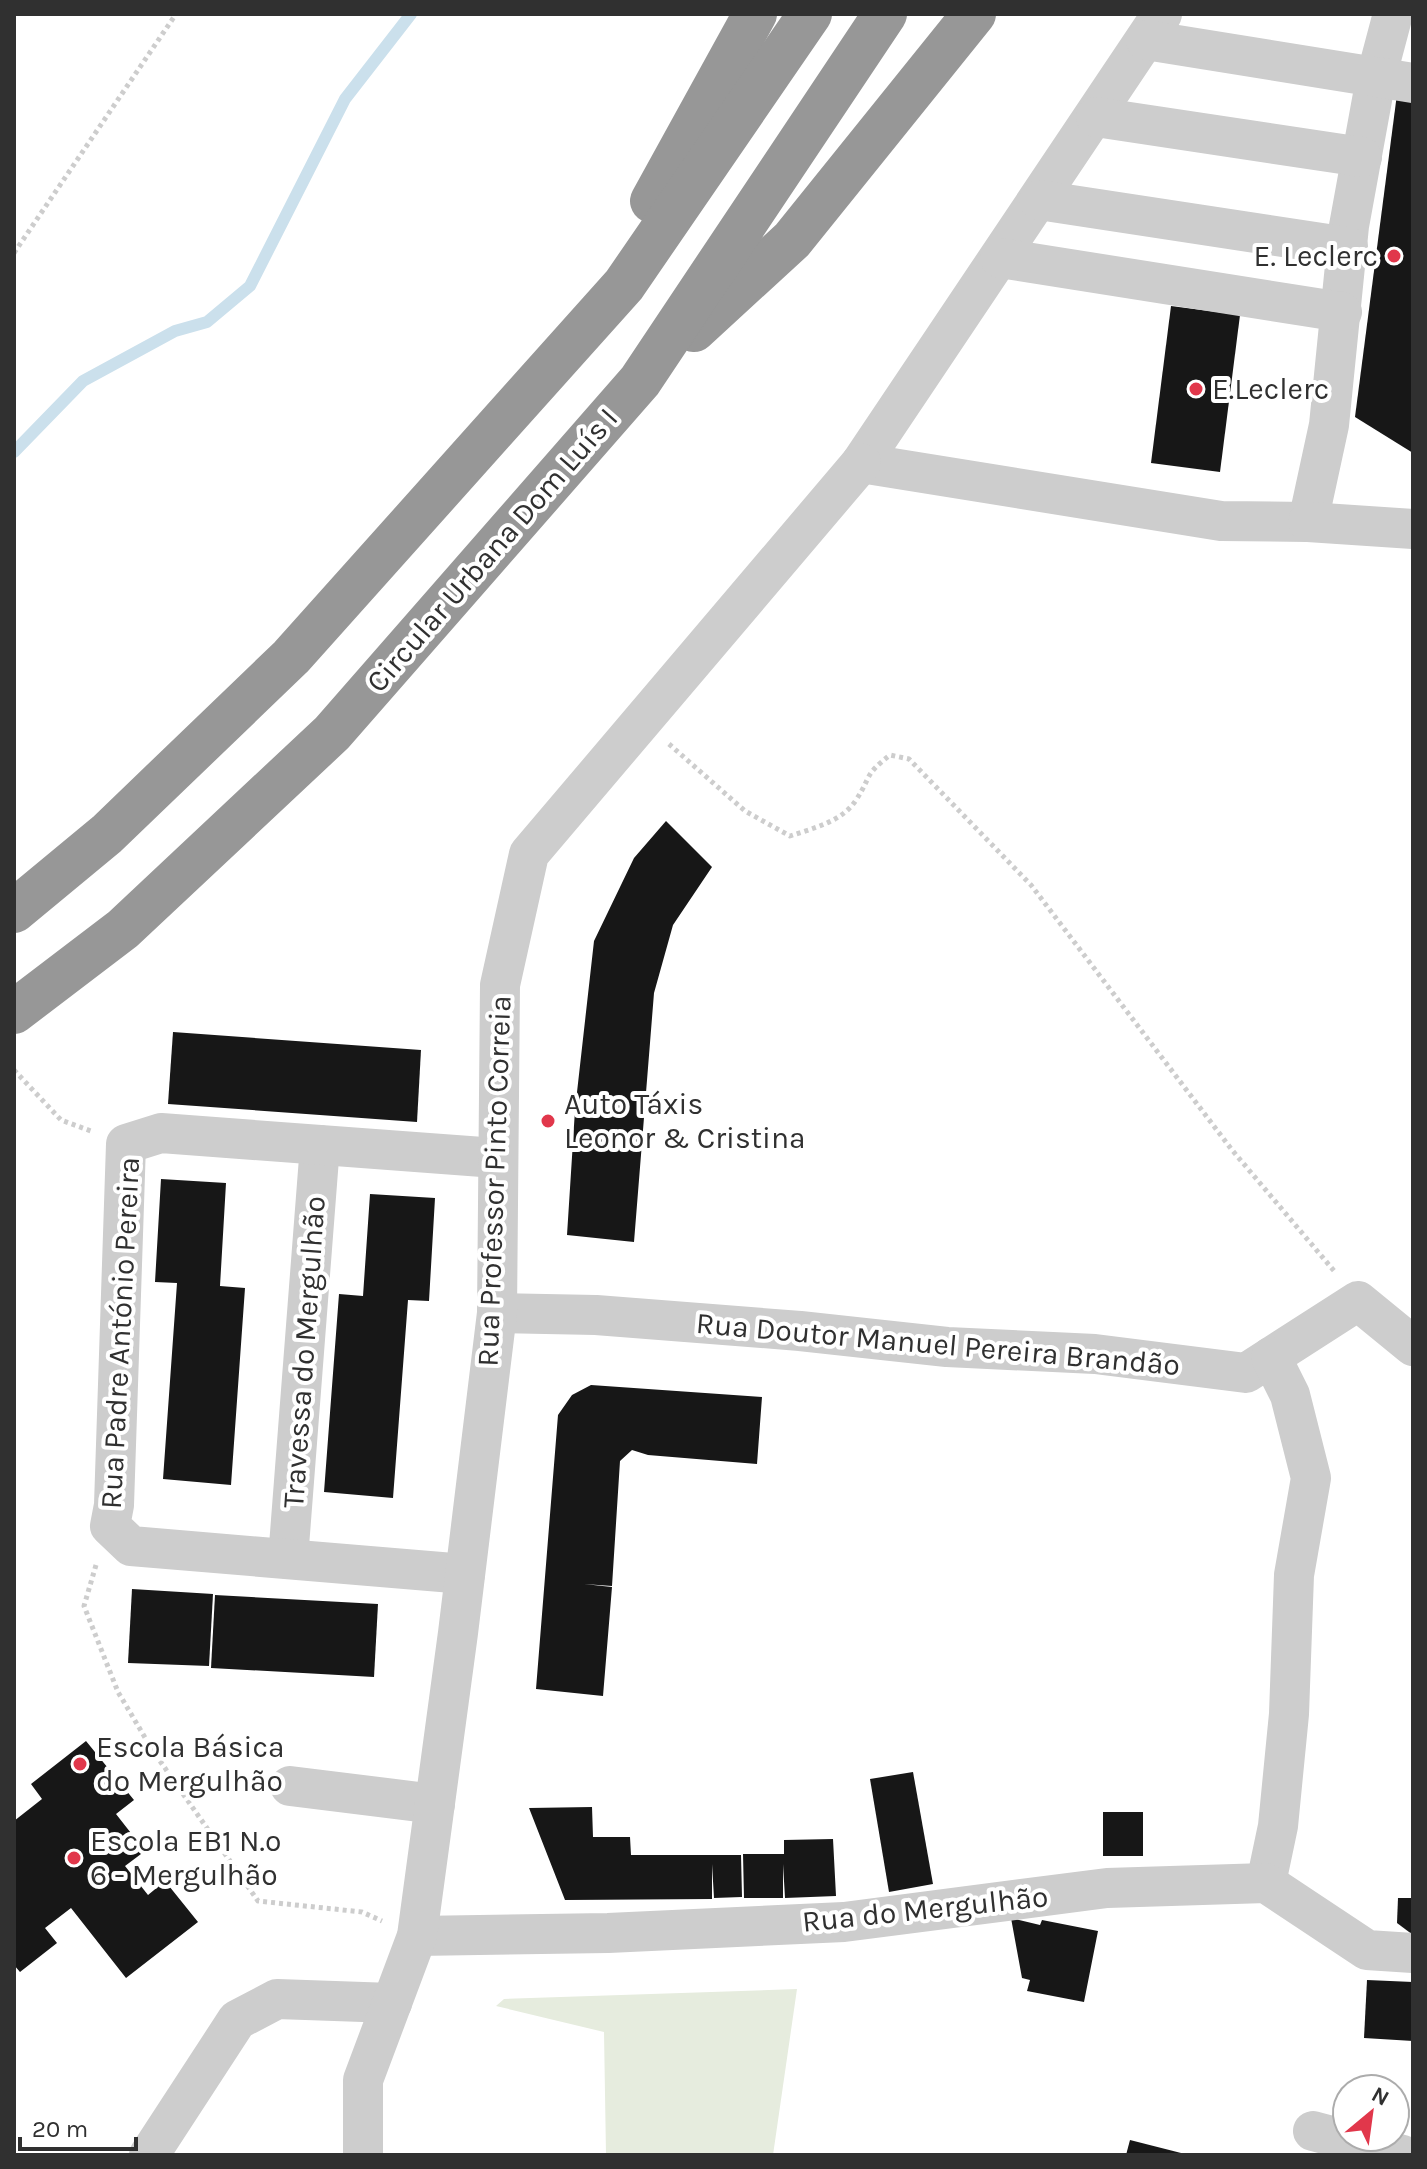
<svg xmlns="http://www.w3.org/2000/svg" width="1427" height="2169" viewBox="0 0 1427 2169" font-family="Karla,sans-serif">
<rect width="100%" height="100%" fill="#fff"/>
<polygon fill="#e6ecde" points="797,1989 773,2155 606,2155 604,2032 496,2006 504,1999"/>
<g fill="none" stroke-linecap="round" stroke-linejoin="round">
<polyline stroke="#cbe0ec" stroke-width="12" points="14,452 83,381 175,331 207,322 250,286 345,99 411,14"/>
</g>
<g fill="#171717">
<polygon points="1397,94 1413,96 1413,453 1355,417"/>
<polygon points="1171,306 1240,315 1220,472 1151,463"/>
<polygon points="666,821 712,867 673,925 654,993 634,1242 567,1235 575,1110 594,941 634,858"/>
<polygon points="173,1032 421,1050 417,1122 168,1104"/>
<polygon points="161,1179 226,1183 220,1286 245,1288 231,1485 163,1479 177,1283 155,1282"/>
<polygon points="370,1194 435,1198 429,1301 408,1300 393,1498 324,1492 339,1294 363,1296"/>
<polygon points="591,1385 762,1397 757,1464 648,1455 632,1450 620,1461 612,1586 584,1584 612,1587 603,1696 536,1689 558,1415 572,1395"/>
<polygon points="132,1589 213,1594 209,1666 128,1663"/>
<polygon points="215,1595 378,1604 374,1677 211,1668"/>
<polygon points="86,1741 134,1800 116,1814 145,1851 125,1866 148,1895 165,1881 198,1922 126,1978 71,1908 45,1928 57,1943 20,1972 14,1965 14,1821 42,1799 31,1784"/>
<polygon points="913,1772 933,1884 889,1892 870,1779"/>
<polygon points="592,1807 593,1837 630,1837 631,1855 741,1855 742,1897 714,1898 712,1864 712,1899 565,1900 529,1808"/>
<rect x="1103" y="1812" width="40" height="44"/>
<polygon points="833,1839 836,1896 785,1898 783,1864 783,1898 744,1898 743,1854 784,1854 784,1840"/>
<polygon points="1398,1898 1413,1898 1413,1935 1397,1923"/>
<polygon points="1011,1918 1040,1925 1042,1920 1098,1931 1084,2002 1027,1991 1030,1980 1022,1978"/>
<polygon points="1367,1980 1413,1982 1413,2041 1364,2038"/>
<polygon points="1130,2140 1185,2154 1185,2155 1126,2155"/>
</g>
<g fill="none" stroke-linecap="round" stroke-linejoin="round">
<g stroke="#cdcdcd" stroke-width="5" stroke-dasharray="4 4" stroke-linecap="butt">
<polyline points="14,253 176,14"/>
<path d="M669,744L745,811L790,836C813,828 842,822 856,800C872,776 863,776 890,755L909,759L1031,885L1232,1150L1335,1272"/>
<polyline points="14,1070 61,1120 91,1131"/>
<polyline points="96,1565 84,1606 118,1692 153,1751 258,1901 362,1912 382,1921"/>
</g>
<g stroke="#cdcdcd" stroke-width="40">
<polyline points="1162,14 861,463 1221,521 1308,522 1329,425 1349,226 1376,78 1393,14"/>
<polyline points="1146,40 1413,83"/>
<polyline points="1096,117 1362,157"/>
<polyline points="1039,200 1348,247"/>
<polyline points="1000,258 1342,312"/>
<polyline points="1308,522 1413,529"/>
<polyline points="497,1313 596,1315 800,1331 947,1347 1095,1354 1246,1373 1358,1301 1413,1346"/>
<polyline points="288,1559 320,1145"/>
<polyline points="465,1574 131,1546 110,1526 114,1505 126,1144 161,1133 496,1158"/>
<polyline points="290,1786 435,1804"/>
<polyline points="1266,1883 1278,1826 1289,1714 1294,1575 1311,1478 1290,1395 1271,1357"/>
<polyline points="417,1936 608,1933 844,1922 1107,1888 1266,1883 1367,1950 1413,1953"/>
<polyline points="1313,2131 1403,2155"/>
<polyline points="149,2155 237,2020 277,1999 392,2003"/>
<polyline points="363,2155 363,2080 417,1936 458,1633 497,1313 500,985 529,854 861,463"/>
</g>
<g stroke="#979797" stroke-width="44">
<polyline points="652,201 755,14"/>
<polyline points="694,330 792,240 974,14"/>
<polyline points="14,911 107,834 291,657 624,285 810,14"/>
<polyline points="14,1012 123,929 332,733 640,381 885,14"/>
</g>
</g>
<g fill="#e1374b" stroke="#fff" stroke-width="3">
<circle cx="1394" cy="256" r="8"/>
<circle cx="1196" cy="389" r="8"/>
<circle cx="548" cy="1121" r="8"/>
<circle cx="80" cy="1764" r="8"/>
<circle cx="74" cy="1858" r="8"/>
</g>
<g text-anchor="middle" stroke-width="8" stroke-linejoin="round" paint-order="stroke">
<g font-size="30" fill="#303030" stroke="#fff" text-anchor="start">
<text x="1378" y="266" text-anchor="end">E. Leclerc</text>
<text x="1212" y="399">E.Leclerc</text>
<text x="564" y="1114">Auto Táxis<tspan x="564" dy="34">Leonor &amp; Cristina</tspan></text>
<text x="96" y="1757">Escola Básica<tspan x="96" dy="34">do Mergulhão</tspan></text>
<text x="90" y="1851">Escola EB1 N.º<tspan x="90" dy="34">6 - Mergulhão</tspan></text>
</g>
<g font-size="30" fill="#303030" stroke="#fff">
<text transform="translate(492 550) rotate(-49)" y="10">Circular Urbana Dom Luís I</text>
<text transform="translate(494 1181) rotate(-88)" y="10">Rua Professor Pinto Correia</text>
<text transform="translate(120 1333) rotate(-87)" y="10">Rua Padre António Pereira</text>
<text transform="translate(938 1344) rotate(5)" y="10">Rua Doutor Manuel Pereira Brandão</text>
<text transform="translate(304 1352) rotate(-86)" y="10">Travessa do Mergulhão</text>
<text transform="translate(925 1909) rotate(-6)" y="10">Rua do Mergulhão</text>
</g>
</g>
<rect width="1427" height="2169" fill="none" stroke="#303030" stroke-width="32"/>
<g transform="translate(1371 2113) rotate(29)"><circle r="38" fill="#ffffff" stroke="#acacac" stroke-width="2"/>
<path d="M0-6L14 30L0 20L-14 30Z" fill="#e1374b"/>
<text y="-12" font-size="22" font-weight="bold" text-anchor="middle" fill="#303030">N</text>
</g>
<path d="M20 2137v12h116v-12" fill="none" stroke="#303030" stroke-width="4"/>
<text x="32" y="2137" font-size="24" fill="#303030" stroke="#ffffff" stroke-width="6" paint-order="stroke">20 m</text>
</svg>
